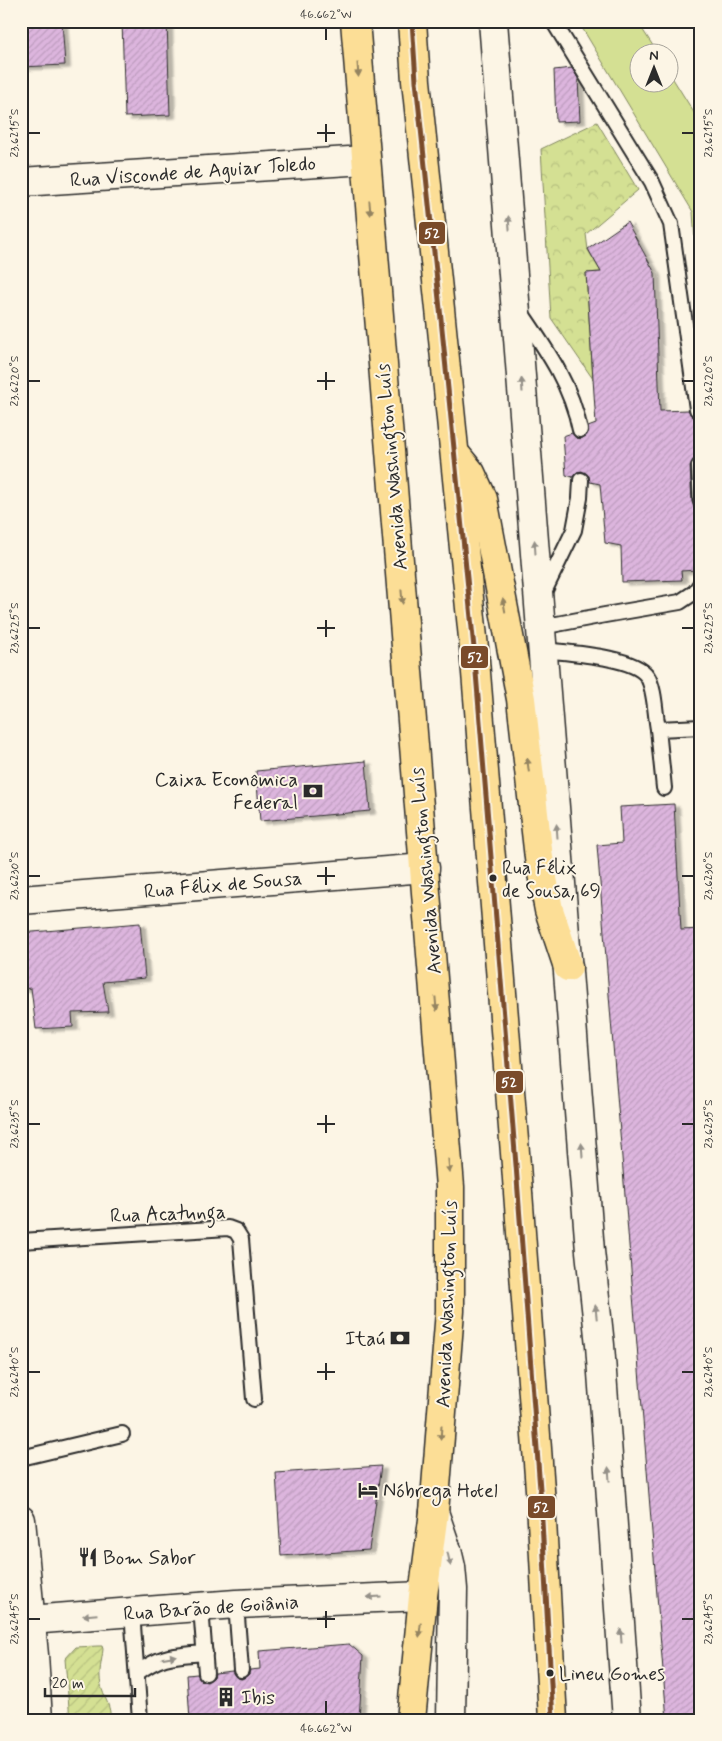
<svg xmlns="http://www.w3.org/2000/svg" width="722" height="1741" viewBox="0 0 722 1741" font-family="Mynerve,sans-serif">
<defs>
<pattern id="forest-crowns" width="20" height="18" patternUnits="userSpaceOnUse" patternTransform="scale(1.25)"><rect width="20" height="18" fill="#d4e093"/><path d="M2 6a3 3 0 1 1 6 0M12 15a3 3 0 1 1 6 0" fill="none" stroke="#b6c07f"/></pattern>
<pattern id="garden-furrows" width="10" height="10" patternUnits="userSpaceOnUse" patternTransform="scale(1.25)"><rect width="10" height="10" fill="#d4e093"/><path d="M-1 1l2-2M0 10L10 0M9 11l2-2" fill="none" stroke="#b6c07f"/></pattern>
<pattern id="building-hatch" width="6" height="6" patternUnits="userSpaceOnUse" patternTransform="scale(1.25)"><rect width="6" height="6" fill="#dcb5dd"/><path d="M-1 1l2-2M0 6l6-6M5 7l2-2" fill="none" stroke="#bd9cbe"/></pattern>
<filter id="shadow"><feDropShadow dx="5.5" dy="3" stdDeviation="1" flood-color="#0004"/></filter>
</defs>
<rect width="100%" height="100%" fill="#fcf5e5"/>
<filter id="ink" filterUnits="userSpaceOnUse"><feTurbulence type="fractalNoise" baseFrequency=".02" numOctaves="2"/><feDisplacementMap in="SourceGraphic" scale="10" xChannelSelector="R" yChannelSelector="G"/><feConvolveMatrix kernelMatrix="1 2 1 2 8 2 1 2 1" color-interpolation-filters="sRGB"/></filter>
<g filter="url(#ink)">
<polygon fill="#d4e093" stroke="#80865f" points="578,21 637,21 657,52 640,52 640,82 670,82 670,74 701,124 701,333 693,212"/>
<polygon fill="url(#forest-crowns)" stroke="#80865f" points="597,122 638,190 586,234 588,250 601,272 586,273 593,379 551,318 541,149"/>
<path fill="url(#garden-furrows)" stroke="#80865f" d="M98,1646H102L103,1649C102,1661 98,1672 101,1685C103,1697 112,1706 110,1720H70L65,1659L76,1647Z"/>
<g fill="url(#building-hatch)" stroke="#2b2b2b" filter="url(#shadow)">
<polygon points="21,21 62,21 65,65 21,67"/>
<polygon points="122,21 167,21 170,115 125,117"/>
<polygon points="572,68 578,78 580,121 556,122 554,70"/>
<polygon points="627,222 655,273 660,411 688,410 693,417 701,417 701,458 694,459 690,466 692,502 695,508 698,570 681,571 682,580 622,582 621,546 605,543 600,484 590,482 589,476 582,471 577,472 573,477 566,475 563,436 572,433 577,438 583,438 588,433 588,427 596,424 586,273 601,272 588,249"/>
<polygon points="366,761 370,811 260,821 256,771"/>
<polygon points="674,804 681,930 701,929 701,1720 667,1720 597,845 622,843 620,807"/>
<polygon points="140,923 145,978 103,982 108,1012 72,1013 73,1027 36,1029 31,988 21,989 21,933"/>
<polygon points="381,1466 369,1550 281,1556 276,1473"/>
<polygon points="349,1644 363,1656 359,1720 190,1720 187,1675 197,1674 202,1681 207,1682 214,1677 215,1673 232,1671 237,1678 242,1679 249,1674 250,1670 260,1669 259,1651"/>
</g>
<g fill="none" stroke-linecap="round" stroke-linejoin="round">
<defs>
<g id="lane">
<polyline points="553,21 652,182 671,224 697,409"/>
<path d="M520,311C546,349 571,384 580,430"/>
<polyline points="699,466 701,502"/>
<polyline points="543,594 574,530 580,498 581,480"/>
<polyline points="541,627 605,615 680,602 695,592 701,583"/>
<path d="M543,650C566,653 634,656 647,676C655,688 655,714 658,729"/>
<polyline points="664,788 658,729 701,727"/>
<polyline points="21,1241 228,1228 236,1231 241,1239 254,1399"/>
<polyline points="21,1458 122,1434"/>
<polyline points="236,1604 241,1670"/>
<polyline points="201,1607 206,1673"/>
<polyline points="132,1612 140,1720"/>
<path d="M137,1673C163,1654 174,1656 205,1653"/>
</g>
<g id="street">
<polyline points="493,21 590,1251 600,1345 627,1720"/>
<polyline points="21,900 425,868"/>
<polyline points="434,1512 447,1550 451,1567 453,1589 451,1720"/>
<polyline points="21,1520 34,1655 38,1720"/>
<polyline points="30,1620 236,1604 423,1596"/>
</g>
<polyline id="secondary" points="21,182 365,160"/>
<g id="highway">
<polyline points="355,21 450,1187 450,1311 434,1512 423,1596 411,1720"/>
<polyline points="412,21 416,81 440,309 474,648 516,1165 541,1503 553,1720"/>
<polyline points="458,457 471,473 483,499 521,699 539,858 549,910 568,967"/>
</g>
</defs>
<use href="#lane" stroke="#2b2b2b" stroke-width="18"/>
<use href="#street" stroke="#2b2b2b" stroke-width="31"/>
<use href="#secondary" stroke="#2b2b2b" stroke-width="31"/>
<use href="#highway" stroke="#2b2b2b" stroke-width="31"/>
<use href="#lane" stroke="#fcf5e5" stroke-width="14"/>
<use href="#street" stroke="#fcf5e5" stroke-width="28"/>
<use href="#secondary" stroke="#fcf5e5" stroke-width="28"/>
<use href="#highway" stroke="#fcde96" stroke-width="28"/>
<defs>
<polyline id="bus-1" points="412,21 416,81 440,309 474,648 516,1165 541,1503 553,1720"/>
</defs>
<use href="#bus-1" stroke="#fcf5e5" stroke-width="9"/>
<use href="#bus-1" stroke="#7a4b2a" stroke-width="5"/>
</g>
<defs><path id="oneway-solid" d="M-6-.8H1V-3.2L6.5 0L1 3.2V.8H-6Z" transform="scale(1.25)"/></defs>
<g fill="#948460">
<use href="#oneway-solid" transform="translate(358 70) rotate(86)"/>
<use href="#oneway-solid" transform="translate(370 208) rotate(85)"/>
<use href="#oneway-solid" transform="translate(402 597) rotate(85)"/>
<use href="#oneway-solid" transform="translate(504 605) rotate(-100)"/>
<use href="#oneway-solid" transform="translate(528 765) rotate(-97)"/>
<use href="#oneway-solid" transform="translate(436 1004) rotate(85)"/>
<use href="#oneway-solid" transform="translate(449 1166) rotate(85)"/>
<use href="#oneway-solid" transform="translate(441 1433) rotate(94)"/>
<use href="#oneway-solid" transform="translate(420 1630) rotate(96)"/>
</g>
<g fill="#949088">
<use href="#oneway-solid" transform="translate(509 223) rotate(-95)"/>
<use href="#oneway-solid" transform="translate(522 385) rotate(-94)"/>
<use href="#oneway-solid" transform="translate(535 547) rotate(-94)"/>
<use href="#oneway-solid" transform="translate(557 831) rotate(-94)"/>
<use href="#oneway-solid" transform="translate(582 1150) rotate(-94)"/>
<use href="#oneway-solid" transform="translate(596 1312) rotate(-96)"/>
<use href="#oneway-solid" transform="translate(609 1474) rotate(-94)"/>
<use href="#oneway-solid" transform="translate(449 1559) rotate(77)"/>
<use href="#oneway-solid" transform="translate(374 1597) rotate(177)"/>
<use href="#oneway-solid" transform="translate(90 1615) rotate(175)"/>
<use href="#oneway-solid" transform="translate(621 1636) rotate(-94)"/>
<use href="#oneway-solid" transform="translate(169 1657) rotate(-10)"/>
</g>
</g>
<path fill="none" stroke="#2b2b2b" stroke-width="2" d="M326,28V40M326,124V142M28,133H40M317,133H335M682,133H694M326,372V390M28,381H40M317,381H335M682,381H694M326,620V637M28,628H40M317,628H335M682,628H694M326,867V885M28,876H40M317,876H335M682,876H694M326,1115V1133M28,1124H40M317,1124H335M682,1124H694M326,1363V1380M28,1372H40M317,1372H335M682,1372H694M326,1611V1628M28,1619H40M317,1619H335M682,1619H694M326,1701V1714"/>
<defs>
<symbol id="bank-bare" viewBox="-9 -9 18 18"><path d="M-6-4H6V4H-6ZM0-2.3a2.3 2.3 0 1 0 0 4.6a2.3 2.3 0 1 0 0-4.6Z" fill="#2b2b2b" stroke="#fcf5e5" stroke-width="2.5" paint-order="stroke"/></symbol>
<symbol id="hotel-bare" viewBox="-9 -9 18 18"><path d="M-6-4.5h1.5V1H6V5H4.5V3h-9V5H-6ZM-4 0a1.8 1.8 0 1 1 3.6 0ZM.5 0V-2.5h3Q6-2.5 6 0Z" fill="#2b2b2b" stroke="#fcf5e5" stroke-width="2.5" paint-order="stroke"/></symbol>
<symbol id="restaurant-bare" viewBox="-9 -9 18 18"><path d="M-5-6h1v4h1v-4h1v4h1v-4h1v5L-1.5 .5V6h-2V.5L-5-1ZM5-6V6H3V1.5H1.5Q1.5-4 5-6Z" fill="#2b2b2b" stroke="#fcf5e5" stroke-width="2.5" paint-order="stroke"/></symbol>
<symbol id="building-bare" viewBox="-9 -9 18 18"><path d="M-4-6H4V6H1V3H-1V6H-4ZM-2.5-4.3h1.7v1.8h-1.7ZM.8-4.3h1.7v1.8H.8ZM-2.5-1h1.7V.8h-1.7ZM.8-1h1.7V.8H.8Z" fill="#2b2b2b" stroke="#fcf5e5" stroke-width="2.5" paint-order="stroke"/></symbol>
</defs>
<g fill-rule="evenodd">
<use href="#bank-bare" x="299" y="777" width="28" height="28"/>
<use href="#bank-bare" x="386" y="1324" width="28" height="28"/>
<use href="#hotel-bare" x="354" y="1476" width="28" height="28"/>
<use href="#restaurant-bare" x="74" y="1543" width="28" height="28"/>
<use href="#building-bare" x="212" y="1683" width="28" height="28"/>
</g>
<g fill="#2b2b2b" stroke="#fcf5e5" stroke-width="2">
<circle cx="493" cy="878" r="4.5"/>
<circle cx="550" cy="1673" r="4.5"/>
</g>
<g text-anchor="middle" stroke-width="4" stroke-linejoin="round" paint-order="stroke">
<g font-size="19" fill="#2b2b2b" stroke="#fcf5e5" text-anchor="start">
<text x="502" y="874">Rua Félix<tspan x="502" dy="23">de Sousa, 69</tspan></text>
<text x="559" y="1680">Lineu Gomes</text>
</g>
<g font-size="20" fill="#2b2b2b" stroke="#fcf5e5">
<text transform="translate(193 171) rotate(-4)" y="7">Rua Visconde de Aguiar Toledo</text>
<text transform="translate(391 467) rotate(-95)" y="7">Avenida Washington Luís</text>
<text transform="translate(425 871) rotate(-95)" y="7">Avenida Washington Luís</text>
<text transform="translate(223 884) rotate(-5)" y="7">Rua Félix de Sousa</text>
<text transform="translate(168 1213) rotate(-2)" y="7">Rua Acatunga</text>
<text transform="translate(446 1304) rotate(-88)" y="7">Avenida Washington Luís</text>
<text transform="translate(211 1607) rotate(-4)" y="7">Rua Barão de Goiânia</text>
</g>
<g font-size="20" fill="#2b2b2b" stroke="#fcf5e5" text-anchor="start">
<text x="298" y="786" text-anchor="end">Caixa Econômica<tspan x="298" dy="23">Federal</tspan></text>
<text x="385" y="1345" text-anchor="end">Itaú</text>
<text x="383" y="1497">Nóbrega Hotel</text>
<text x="103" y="1564">Bom Sabor</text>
<text x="241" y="1704">Ibis</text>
</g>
</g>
<g stroke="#fcf5e5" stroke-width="2">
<rect x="418" y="221" width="28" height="24" rx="5" fill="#7a4b2a"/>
<rect x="460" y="645" width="29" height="24" rx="5" fill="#7a4b2a"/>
<rect x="495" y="1070" width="29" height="24" rx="5" fill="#7a4b2a"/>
<rect x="527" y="1495" width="29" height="24" rx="5" fill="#7a4b2a"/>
</g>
<g font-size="14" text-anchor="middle" font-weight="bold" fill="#fff">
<text x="432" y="238">52</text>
<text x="475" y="662">52</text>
<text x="509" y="1087">52</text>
<text x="541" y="1512">52</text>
</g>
<rect width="722" height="1741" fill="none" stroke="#fcf5e5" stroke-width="55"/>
<g transform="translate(654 68)"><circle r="24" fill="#fcf5e5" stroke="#a8a49b"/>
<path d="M0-4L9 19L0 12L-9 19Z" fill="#2b2b2b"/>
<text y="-8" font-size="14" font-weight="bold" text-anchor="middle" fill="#2b2b2b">N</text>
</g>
<path d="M45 1688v8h90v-8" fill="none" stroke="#2b2b2b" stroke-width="2.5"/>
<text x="52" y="1688" font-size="15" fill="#2b2b2b" stroke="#fcf5e5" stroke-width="4" paint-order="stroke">20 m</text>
<rect x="28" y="28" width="666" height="1686" fill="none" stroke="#2b2b2b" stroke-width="2"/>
<g font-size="12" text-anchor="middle" fill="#2b2b2b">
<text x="326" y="18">46.662°W</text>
<text transform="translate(14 133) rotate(-90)" y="4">23.6215°S</text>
<text transform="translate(708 133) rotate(-90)" y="4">23.6215°S</text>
<text transform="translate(14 381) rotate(-90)" y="4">23.6220°S</text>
<text transform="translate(708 381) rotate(-90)" y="4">23.6220°S</text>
<text transform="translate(14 628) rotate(-90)" y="4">23.6225°S</text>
<text transform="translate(708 628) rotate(-90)" y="4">23.6225°S</text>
<text transform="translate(14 876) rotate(-90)" y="4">23.6230°S</text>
<text transform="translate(708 876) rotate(-90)" y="4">23.6230°S</text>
<text transform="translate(14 1124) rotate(-90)" y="4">23.6235°S</text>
<text transform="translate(708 1124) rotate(-90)" y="4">23.6235°S</text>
<text transform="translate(14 1372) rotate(-90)" y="4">23.6240°S</text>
<text transform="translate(708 1372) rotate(-90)" y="4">23.6240°S</text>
<text transform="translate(14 1619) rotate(-90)" y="4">23.6245°S</text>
<text transform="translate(708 1619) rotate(-90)" y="4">23.6245°S</text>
<text x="326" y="1732">46.662°W</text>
</g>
</svg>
